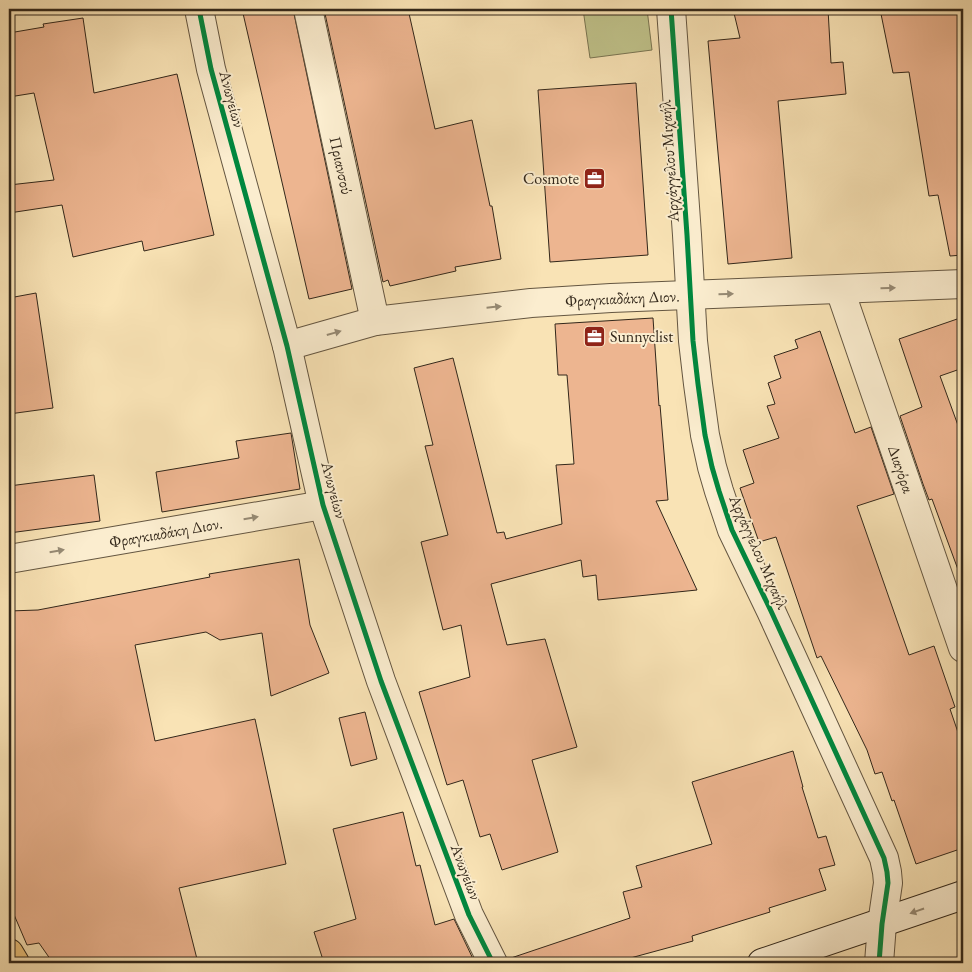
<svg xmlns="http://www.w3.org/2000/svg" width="972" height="972" viewBox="0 0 972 972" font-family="'EB Garamond',serif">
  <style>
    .green { fill: #c0c38b; stroke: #797552 }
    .building { fill: #edb590; stroke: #32271a }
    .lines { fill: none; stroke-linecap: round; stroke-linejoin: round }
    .street-casing { stroke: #645641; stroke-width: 30 }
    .secondary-casing { stroke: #32271a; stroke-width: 30 }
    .primary-casing { stroke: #32271a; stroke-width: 30 }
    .street { stroke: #fbedcf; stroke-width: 28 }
    .secondary { stroke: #fbedcf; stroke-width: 28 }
    .primary { stroke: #ecc27a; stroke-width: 28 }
    .cycleway-casing { stroke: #fbedcf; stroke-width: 8 }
    .cycleway { stroke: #00873e; stroke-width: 5 }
    .oneway { fill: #968a74 }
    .labels { text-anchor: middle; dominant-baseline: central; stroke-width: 4; stroke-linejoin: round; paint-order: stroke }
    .street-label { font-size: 16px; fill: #32271a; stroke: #fbedcf }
    .poi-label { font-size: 16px; fill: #32271a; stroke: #fbedcf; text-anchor: end }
  </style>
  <rect width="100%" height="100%" fill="#f9e3b5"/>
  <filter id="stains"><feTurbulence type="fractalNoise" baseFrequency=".004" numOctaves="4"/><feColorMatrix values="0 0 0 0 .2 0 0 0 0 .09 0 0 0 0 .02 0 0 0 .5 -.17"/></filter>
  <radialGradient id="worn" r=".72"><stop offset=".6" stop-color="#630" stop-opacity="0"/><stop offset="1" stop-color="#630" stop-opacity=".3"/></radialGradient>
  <polygon class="green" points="583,9 647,9 652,50 590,58"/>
  <g class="building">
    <polygon points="242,9 293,9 352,289 309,299"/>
    <polygon points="324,9 408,9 435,129 472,120 490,206 492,206 501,259 455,267 456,271 390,286 388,280 383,282"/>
    <polygon points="733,9 828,9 831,63 843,62 846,94 778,101 792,258 728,264 708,41 740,38"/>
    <polygon points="880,9 963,9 963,255 950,256 938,195 929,196 909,72 893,73"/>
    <polygon points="83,18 94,93 177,74 214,235 144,251 142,241 73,257 62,205 9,213 9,185 54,180 34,93 9,97 9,33 44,27 43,24"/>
    <polygon points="636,83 648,255 550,262 538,90"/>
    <polygon points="36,293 53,408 9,414 9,298"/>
    <polygon points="963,317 963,368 940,376 963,439 963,575 960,575 932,499 929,500 923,484 900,416 922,407 899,339"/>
    <polygon points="653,318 659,406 660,405 668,500 656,501 697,590 598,600 596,575 583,577 581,560 491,584 507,645 545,639 577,747 532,760 558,852 502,870 490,834 480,837 463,780 447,785 419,692 470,677 461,625 443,630 421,542 448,535 425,446 433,445 414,368 453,358 497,533 504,532 506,539 562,524 556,465 574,464 567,375 558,375 555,324"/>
    <polygon points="820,331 855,433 871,427 894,494 857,506 909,655 934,646 955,707 950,709 963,747 963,848 916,864 894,800 892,801 882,772 875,774 867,750 821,656 817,658 776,537 759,542 740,488 754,483 743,450 779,438 767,406 775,404 768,383 781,378 774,356 798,348 795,340"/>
    <polygon points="291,433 300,489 162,512 156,472 239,458 236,441"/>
    <polygon points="94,475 100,521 9,533 9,486"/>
    <polygon points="299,559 310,625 329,673 271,696 262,633 220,640 206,632 135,645 155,741 255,719 286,864 179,888 198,963 53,963 39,943 27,945 9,903 9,611 38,610 210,577 209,574"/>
    <polygon points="365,712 377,759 351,766 339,718"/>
    <polygon points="793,751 803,787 802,787 818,838 826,836 835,865 819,869 826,890 769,908 770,912 692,936 693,941 612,963 512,963 511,958 630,918 623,892 642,887 636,866 712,844 692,782"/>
    <polygon points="403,812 416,866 420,865 435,925 454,919 475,963 324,963 314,932 356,919 333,829"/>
  </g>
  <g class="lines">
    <defs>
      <g id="street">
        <polyline points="199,9 211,69 287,346 323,505 381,681 469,915 493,963"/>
        <path id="s1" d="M308 9 375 321"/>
        <polyline points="671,9 687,235 693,341 698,384 705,435 712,467 719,491 732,530 771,611 884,858 887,872 888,883 882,924 879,963"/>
        <path id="s2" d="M840 290 963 648"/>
        <path id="s3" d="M287 346 375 321 531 303 611 298 963 284"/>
        <path id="s4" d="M9 559 323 505"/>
      </g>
      <polyline id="secondary" points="762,963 963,895"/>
      <polyline id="primary" points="9,953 15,963"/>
    </defs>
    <use href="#street" class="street-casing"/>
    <use href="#secondary" class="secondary-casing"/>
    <use href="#primary" class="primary-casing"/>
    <use href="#street" class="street"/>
    <use href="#secondary" class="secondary"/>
    <use href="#primary" class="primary"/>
    <defs>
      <g id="cycleway">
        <polyline points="199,9 211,69 287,346 323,505 381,681 469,915 493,963"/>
        <polyline points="671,9 687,235 693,341 698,384 705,435 712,467 719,491 732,530 771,611 884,858 887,872 888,883 882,924 879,963"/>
      </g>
    </defs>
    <use href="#cycleway" class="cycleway-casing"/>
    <use href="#cycleway" class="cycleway"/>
  </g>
  <defs><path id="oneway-solid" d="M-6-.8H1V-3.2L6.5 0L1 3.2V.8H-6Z" transform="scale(1.25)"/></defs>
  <g class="oneway">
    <use href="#oneway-solid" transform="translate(888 288) rotate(-2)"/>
    <use href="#oneway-solid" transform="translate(726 294) rotate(-2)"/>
    <use href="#oneway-solid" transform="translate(494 307) rotate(-6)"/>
    <use href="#oneway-solid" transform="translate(334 333) rotate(-16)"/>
    <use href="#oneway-solid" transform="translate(251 518) rotate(-10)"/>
    <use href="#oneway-solid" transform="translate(57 551) rotate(-10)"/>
    <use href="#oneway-solid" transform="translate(917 911) rotate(161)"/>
  </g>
  <defs>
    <symbol id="office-square" viewBox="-11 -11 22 22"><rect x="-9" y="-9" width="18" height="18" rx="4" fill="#8f2418" stroke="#fbedcf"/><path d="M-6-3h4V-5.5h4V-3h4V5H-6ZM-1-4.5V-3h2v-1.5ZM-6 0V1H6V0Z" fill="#fff"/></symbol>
  </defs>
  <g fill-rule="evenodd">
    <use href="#office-square" x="582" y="166" width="25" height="25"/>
    <use href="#office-square" x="582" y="324" width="25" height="25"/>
  </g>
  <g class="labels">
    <g class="street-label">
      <text transform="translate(232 99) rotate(75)">Ανωγείων</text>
      <text transform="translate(669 161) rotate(-94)">Αρχάγγελου Μιχαήλ</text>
      <text stroke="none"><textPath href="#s1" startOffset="160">Πριανσού</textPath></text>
      <text stroke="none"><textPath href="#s3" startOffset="340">Φραγκιαδάκη Διον.</textPath></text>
      <text stroke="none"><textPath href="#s2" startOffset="189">Διαγόρα</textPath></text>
      <text transform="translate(334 490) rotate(75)">Ανωγείων</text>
      <text stroke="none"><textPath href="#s4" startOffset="159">Φραγκιαδάκη Διον.</textPath></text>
      <text transform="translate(759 552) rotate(66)">Αρχάγγελου Μιχαήλ</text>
      <text transform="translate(466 872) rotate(69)">Ανωγείων</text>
    </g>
    <g class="poi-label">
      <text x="579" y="178">Cosmote</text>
      <text x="610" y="336" text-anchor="start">Sunnyclist</text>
    </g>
  </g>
  <rect width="972" height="972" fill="none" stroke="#f9e3b5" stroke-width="30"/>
  <rect x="10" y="10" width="952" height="952" fill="none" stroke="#32271a" stroke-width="2.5"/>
  <rect x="15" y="15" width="942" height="942" fill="none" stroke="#32271a"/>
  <rect width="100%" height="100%" filter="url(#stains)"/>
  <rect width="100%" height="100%" fill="url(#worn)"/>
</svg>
